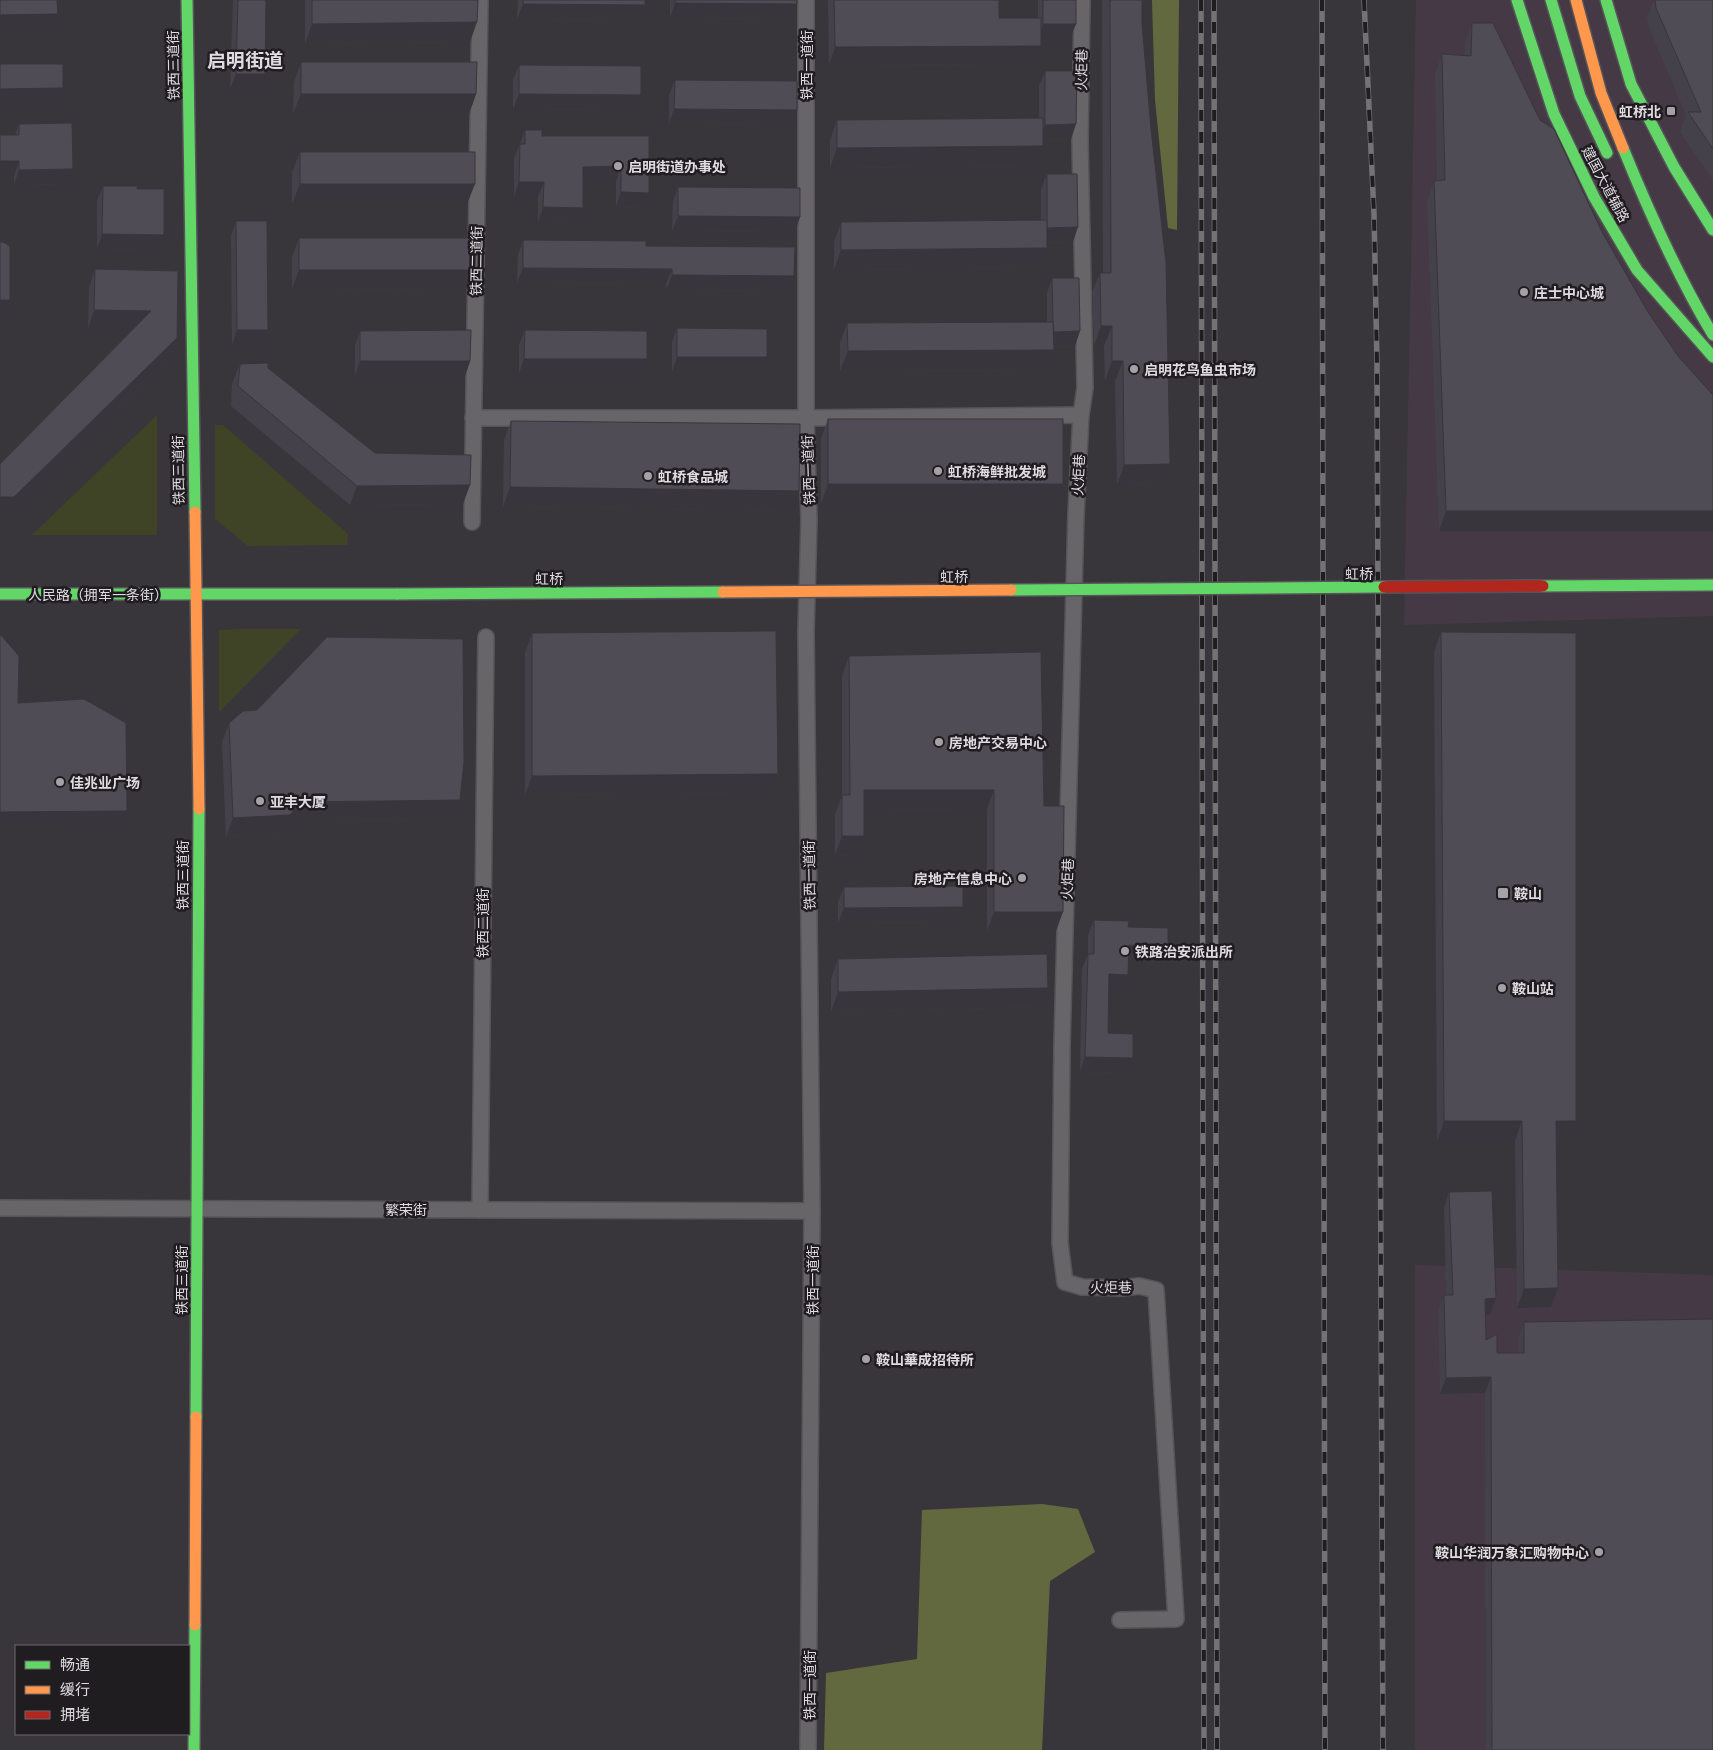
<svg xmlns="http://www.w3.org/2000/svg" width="1713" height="1750" viewBox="0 0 1713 1750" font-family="'Titillium Web','Noto Sans SC',sans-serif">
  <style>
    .commercial { fill: #453945 }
    .green { fill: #404426 }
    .forest { fill: #63693f }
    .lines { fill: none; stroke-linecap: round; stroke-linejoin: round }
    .street-casing { stroke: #565458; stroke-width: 18 }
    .fast-casing { stroke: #565458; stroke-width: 14 }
    .slow-casing { stroke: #565458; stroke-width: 14 }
    .street { stroke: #686569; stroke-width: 15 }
    .fast { stroke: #63d668; stroke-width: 11 }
    .slow { stroke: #ff974d; stroke-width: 11 }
    .rail-casing { stroke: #747275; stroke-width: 5.5 }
    .rail { stroke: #201d21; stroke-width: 4; stroke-dasharray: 11; stroke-linecap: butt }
    .fast-bridge-casing { stroke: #565458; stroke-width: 14; stroke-linecap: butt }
    .slow-bridge-casing { stroke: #565458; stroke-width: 14; stroke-linecap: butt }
    .jam-bridge-casing { stroke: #565458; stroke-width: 14; stroke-linecap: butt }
    .fast-bridge { stroke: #63d668; stroke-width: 11 }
    .slow-bridge { stroke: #ff974d; stroke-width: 11 }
    .jam-bridge { stroke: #b3261e; stroke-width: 11 }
    .wall { fill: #45414a }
    .shaded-wall { fill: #38353c }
    .building { fill: #504c56; stroke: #38353c }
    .poi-dot { fill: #a5a1a6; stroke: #201d21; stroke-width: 2 }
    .labels { text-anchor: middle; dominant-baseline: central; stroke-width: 5; stroke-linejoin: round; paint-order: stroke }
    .street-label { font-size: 14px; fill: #dfdbe0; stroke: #201d21 }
    .poi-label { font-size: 14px; font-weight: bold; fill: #dfdbe0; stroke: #201d21; text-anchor: start }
    .district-label { font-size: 19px; font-weight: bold; fill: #dfdbe0; stroke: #201d21 }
  </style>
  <rect width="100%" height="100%" fill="#39363b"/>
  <g class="commercial">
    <polygon points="1416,0 1713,0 1713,616 1404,625"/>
    <polygon points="1415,1265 1713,1275 1713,1750 1415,1750"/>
  </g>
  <g class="green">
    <polygon points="157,415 157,535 32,535"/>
    <polygon points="215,425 223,425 348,534 347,545 248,546 215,519"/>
    <polygon points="246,629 301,629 219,712 219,630"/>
  </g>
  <g class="forest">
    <polygon points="1152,0 1179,0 1177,230 1168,228 1155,100"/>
    <polygon points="1042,1504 1078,1509 1095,1552 1050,1581 1042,1750 824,1750 826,1673 917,1659 922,1510"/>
  </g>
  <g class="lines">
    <defs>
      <g id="street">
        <polyline points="806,0 806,418 809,520 806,632 812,1211 808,1750"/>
        <polyline points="1082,0 1080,141 1085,388 1081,415 1076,514 1062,1046 1060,1243 1065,1282 1082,1287 1122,1288 1139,1286 1156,1290 1176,1619 1120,1620"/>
        <polyline points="473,418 806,418 1081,415"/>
        <polyline points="472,522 480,0"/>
        <polyline points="0,1208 812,1211"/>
        <polyline points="480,1210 486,637"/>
      </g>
      <g id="fast">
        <polyline points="187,0 195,512"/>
        <polyline points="1517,0 1554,114 1594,197 1637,270 1713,357"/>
        <polyline points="1551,0 1580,96 1607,153"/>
        <polyline points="1606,0 1631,84 1674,167 1713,230"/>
        <path d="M1623 148C1649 212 1677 275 1713 335"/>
        <polyline points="0,594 398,594"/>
        <polyline points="196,1417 199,809"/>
        <polyline points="194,1750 195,1625"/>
      </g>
      <g id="slow">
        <polyline points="1576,0 1601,93 1623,148"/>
        <polyline points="195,512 199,809"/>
        <polyline points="195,1625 196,1417"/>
      </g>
    </defs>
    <use href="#street" class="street-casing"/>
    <use href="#fast" class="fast-casing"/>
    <use href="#slow" class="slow-casing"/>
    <use href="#street" class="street"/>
    <use href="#fast" class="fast"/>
    <use href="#slow" class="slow"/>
    <defs>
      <g id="rail">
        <polyline points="1201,0 1204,1750"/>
        <polyline points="1214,0 1217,1750"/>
        <polyline points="1322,0 1325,1750"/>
        <polyline points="1364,0 1374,214 1377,364 1383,1750"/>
      </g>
    </defs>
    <use href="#rail" class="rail-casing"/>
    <use href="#rail" class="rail"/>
    <defs>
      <g id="fast-bridge">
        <polyline points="1543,586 1713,585"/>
        <polyline points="1011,590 1384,587"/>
        <polyline points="398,594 723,592"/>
      </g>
      <polyline id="slow-bridge" points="723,592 1011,590"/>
      <polyline id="jam-bridge" points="1384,587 1543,586"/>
    </defs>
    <use href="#fast-bridge" class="fast-bridge-casing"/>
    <use href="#slow-bridge" class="slow-bridge-casing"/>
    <use href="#jam-bridge" class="jam-bridge-casing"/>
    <use href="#fast-bridge" class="fast-bridge"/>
    <use href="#slow-bridge" class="slow-bridge"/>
    <use href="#jam-bridge" class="jam-bridge"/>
  </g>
  <g class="wall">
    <polygon points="233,0 266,0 259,89 230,89"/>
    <polygon points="305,0 478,0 470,42 305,44"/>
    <polygon points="518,0 645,0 640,20 517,19"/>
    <polygon points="670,0 797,0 792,19 670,18"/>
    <polygon points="828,0 999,0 999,18 1038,18 1038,0 1076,0 1070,39 1041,39 1041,46 1035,64 829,65"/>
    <polygon points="1102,0 1142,0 1142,23 1170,464 1163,484 1117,485 1115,381 1105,381 1104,346 1094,346 1092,292 1100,273 1103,273"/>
    <polygon points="1654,0 1713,0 1713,180 1680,132 1686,115 1649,28 1647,17"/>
    <polygon points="1472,23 1540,120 1602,232 1439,531 1427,201 1434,181 1437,181 1435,74 1442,54 1465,55 1465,43"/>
    <polygon points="301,62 476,94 469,114 293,114 294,82"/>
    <polygon points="519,65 635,110 513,109 513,80"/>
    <polygon points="1045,71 1071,139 1043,140 1036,166 830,168 830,140 837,120 1039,118 1039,86"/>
    <polygon points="675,80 791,125 669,124 669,95"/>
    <polygon points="19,124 73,169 68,184 14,185 15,135"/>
    <polygon points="525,130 542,136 649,136 649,193 644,208 616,207 616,181 583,181 578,223 538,222 538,197 514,197 514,159"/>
    <polygon points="300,152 467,204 292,204 292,172"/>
    <polygon points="1047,174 1073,242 1047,243 1040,268 834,270 834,242 841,222 1041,220 1041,189"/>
    <polygon points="103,186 159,250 97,249 97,201"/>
    <polygon points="678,187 795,232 672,231 673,202"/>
    <polygon points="236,221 268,330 263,345 232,345 231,236"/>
    <polygon points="299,238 466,290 292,289 292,257"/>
    <polygon points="523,240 646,246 789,291 666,290 666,284 517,283 518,255"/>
    <polygon points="95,269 170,357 7,516 0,516 0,464 133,329 88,329 89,288"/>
    <polygon points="1052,278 1075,346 1054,347 1054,350 1047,370 840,371 840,343 847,323 1047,322 1047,293"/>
    <polygon points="677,328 761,372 672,372 672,343"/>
    <polygon points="525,330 641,374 519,374 519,345"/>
    <polygon points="360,331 470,361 465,376 355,376 355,346"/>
    <polygon points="240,364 268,368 375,453 463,504 350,505 231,406 232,384"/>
    <polygon points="828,419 1063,484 1055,504 821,504 821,439"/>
    <polygon points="511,421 792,511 503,507 504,440"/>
    <polygon points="1441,632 1576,1121 1569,1140 1556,1140 1558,1288 1551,1307 1517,1308 1515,1141 1437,1141 1434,652"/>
    <polygon points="532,633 771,793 525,795 525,653"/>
    <polygon points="849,656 1044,806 1056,931 987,931 987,809 864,810 864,836 857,856 835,855 835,815 842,795 842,676"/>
    <polygon points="229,723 453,819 295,820 283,834 226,837 222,742"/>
    <polygon points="844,887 963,907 957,922 838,923 838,902"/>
    <polygon points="1094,920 1128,927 1168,947 1162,962 1129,960 1128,975 1123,990 1109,989 1108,1033 1133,1058 1127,1073 1080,1072 1082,969 1088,954 1088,935"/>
    <polygon points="838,959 1048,988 1041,1007 831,1012 831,979"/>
    <polygon points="1449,1192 1490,1314 1485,1314 1486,1340 1497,1353 1518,1353 1518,1338 1524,1322 1713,1750 1486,1750 1485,1393 1440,1394 1438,1311 1444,1295 1446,1295 1444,1208"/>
  </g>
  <g class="shaded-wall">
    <polygon points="675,3 797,4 792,19 670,18"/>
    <polygon points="523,4 645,5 640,20 517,19"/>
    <polygon points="58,14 50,34 0,35 0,15"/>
    <polygon points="477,22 470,42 305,44 312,24"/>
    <polygon points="1043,24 1076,24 1070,39 1038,39"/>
    <polygon points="1041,46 1035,64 829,65 835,47"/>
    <polygon points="236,74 265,74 259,89 230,89"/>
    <polygon points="63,88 58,103 0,104 0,89"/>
    <polygon points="301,94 476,94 469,114 293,114"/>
    <polygon points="519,94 641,95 635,110 513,109"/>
    <polygon points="674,109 797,110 791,125 669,124"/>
    <polygon points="1076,124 1071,139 1039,140 1045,125"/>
    <polygon points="1043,146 1036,166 830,168 837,148"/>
    <polygon points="0,161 19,161 14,176 0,176"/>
    <polygon points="621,166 616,181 578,181 583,167"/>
    <polygon points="73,169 68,184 14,185 19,170"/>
    <polygon points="519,182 544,182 538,197 514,197"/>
    <polygon points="300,184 475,184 467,204 292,204"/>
    <polygon points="621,192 649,193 644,208 616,207"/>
    <polygon points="543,207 583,208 578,223 538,222"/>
    <polygon points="678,216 800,217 795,232 672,231"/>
    <polygon points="1078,227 1073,242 1041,243 1047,228"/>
    <polygon points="102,234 164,235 159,250 97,249"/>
    <polygon points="1047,248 1040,268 834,270 841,250"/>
    <polygon points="523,268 672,269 666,284 517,283"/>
    <polygon points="299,270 473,270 466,290 292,289"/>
    <polygon points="672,275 794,276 789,291 666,290"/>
    <polygon points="0,300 10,300 3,320 0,320"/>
    <polygon points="94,310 151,311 144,330 88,329"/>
    <polygon points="1101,326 1112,326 1104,346 1094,346"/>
    <polygon points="237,330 268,330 263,345 232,345"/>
    <polygon points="1080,331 1075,346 1047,347 1053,332"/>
    <polygon points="177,338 170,357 7,516 0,516 0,497"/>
    <polygon points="1054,350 1047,370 840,371 848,351"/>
    <polygon points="677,357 767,357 761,372 672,372"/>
    <polygon points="524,359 647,359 641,374 519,374"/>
    <polygon points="360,361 470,361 465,376 355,376"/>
    <polygon points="1112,361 1123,361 1115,381 1105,381"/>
    <polygon points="1170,464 1163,484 1117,485 1124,465"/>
    <polygon points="828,484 1063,484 1055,504 821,504"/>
    <polygon points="470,485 463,504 350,505 357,486"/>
    <polygon points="510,487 799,491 792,511 503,507"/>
    <polygon points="1446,511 1713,511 1713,531 1439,531"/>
    <polygon points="778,774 771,793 525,795 532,776"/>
    <polygon points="864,790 994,790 987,809 857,810"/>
    <polygon points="460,800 453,819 295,820 283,834 226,837 233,818 301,802"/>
    <polygon points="127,811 121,826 0,827 0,812"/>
    <polygon points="842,836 864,836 857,856 835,855"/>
    <polygon points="963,907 957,922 838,923 844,908"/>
    <polygon points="994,912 1063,912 1056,931 987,931"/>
    <polygon points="1129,945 1168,947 1162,962 1124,960"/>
    <polygon points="1109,974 1128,975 1123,990 1104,989"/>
    <polygon points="1048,988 1041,1007 831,1012 838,992"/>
    <polygon points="1085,1057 1133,1058 1127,1073 1080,1072"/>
    <polygon points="1444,1121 1522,1121 1515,1141 1437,1141"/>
    <polygon points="1556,1121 1576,1121 1569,1140 1549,1140"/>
    <polygon points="1558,1288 1551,1307 1517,1308 1524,1289"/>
    <polygon points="1496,1298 1490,1314 1479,1315 1485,1299"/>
    <polygon points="1491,1377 1485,1393 1440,1394 1446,1378"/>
  </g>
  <g class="building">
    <polygon points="0,0 57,0 58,14 0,15"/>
    <polygon points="238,0 266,0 265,74 236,74"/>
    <polygon points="312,0 478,0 477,22 312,24"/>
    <polygon points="523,0 645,0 645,5 523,4"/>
    <polygon points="675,0 797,0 797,4 675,3"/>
    <polygon points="834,0 999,0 999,18 1041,18 1041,46 835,47"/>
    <rect x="1043" y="0" width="33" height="24"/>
    <polygon points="1110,0 1142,0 1142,23 1151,129 1166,263 1170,464 1124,465 1123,361 1112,361 1112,326 1101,326 1100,273 1111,273"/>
    <polygon points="1655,0 1713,0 1713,149 1688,112 1701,112 1656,8"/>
    <polygon points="1472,23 1493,23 1540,120 1554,129 1602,232 1648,312 1678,356 1713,395 1713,511 1446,511 1434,181 1445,180 1442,54 1471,56"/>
    <polygon points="301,62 477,62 476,94 301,94"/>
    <polygon points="0,64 63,64 63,88 0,89"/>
    <polygon points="519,65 641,66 641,95 519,94"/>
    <polygon points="1045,71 1077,71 1076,124 1045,125"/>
    <polygon points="675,80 797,81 797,110 674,109"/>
    <polygon points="1043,118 1043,146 837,148 837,120"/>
    <polygon points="72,123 73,169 19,170 19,161 0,161 0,135 19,135 19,124"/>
    <polygon points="525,130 542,130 542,136 649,136 649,193 621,192 621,166 583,167 583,208 543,207 544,182 519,182 520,144 525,144"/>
    <rect x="300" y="152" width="175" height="32"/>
    <polygon points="1047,174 1077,174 1078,227 1047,228"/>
    <polygon points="103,186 137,186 137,189 164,189 164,235 102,234"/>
    <polygon points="678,187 800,188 800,217 678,216"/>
    <polygon points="1047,220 1047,248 841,250 841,222"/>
    <polygon points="236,221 267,221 268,330 237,330"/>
    <polygon points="299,238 474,238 473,270 299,270"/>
    <polygon points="523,240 646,241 646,246 795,247 794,276 672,275 672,269 523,268"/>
    <polygon points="0,242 3,242 10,246 10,300 0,300"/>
    <polygon points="95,269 178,271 177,338 14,497 0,497 0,464 151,311 94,310"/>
    <polygon points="1052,278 1079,278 1080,331 1054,332 1053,322"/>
    <polygon points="1053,322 1054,350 848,351 847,323"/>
    <polygon points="677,328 767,329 767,357 677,357"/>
    <polygon points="471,330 470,361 360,361 360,331"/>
    <polygon points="525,330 647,331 647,359 524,359"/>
    <polygon points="268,363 268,368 375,453 471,455 470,485 357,486 238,386 240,364"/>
    <rect x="828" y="419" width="235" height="65"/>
    <polygon points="511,421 800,424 799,491 510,487"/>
    <polygon points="776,631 778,774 532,776 532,633"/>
    <polygon points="1441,632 1576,633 1576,1121 1556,1121 1558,1288 1524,1289 1522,1121 1444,1121"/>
    <polygon points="0,634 19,656 18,703 84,699 126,723 127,811 0,812"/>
    <polygon points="327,637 463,639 464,762 460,800 301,802 290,815 233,818 229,723 243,711 257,710"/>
    <polygon points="1041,652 1044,806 1064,806 1063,912 994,912 994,790 864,790 864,836 842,836 842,795 850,795 849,656"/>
    <polygon points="963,886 963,907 844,908 844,887"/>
    <polygon points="1094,920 1129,921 1128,927 1168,928 1168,947 1129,945 1128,975 1109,974 1108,1033 1133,1034 1133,1058 1085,1057 1088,954 1094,954"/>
    <polygon points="1047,954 1048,988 838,992 838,959"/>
    <polygon points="1492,1191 1496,1298 1485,1299 1486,1340 1497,1334 1497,1353 1524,1353 1524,1322 1713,1319 1713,1750 1492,1750 1491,1377 1446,1378 1444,1295 1453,1295 1449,1192"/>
  </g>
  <g class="poi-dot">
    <rect x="1666" y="106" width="10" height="10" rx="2.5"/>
    <circle cx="618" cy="166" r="5"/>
    <circle cx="1524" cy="292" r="5"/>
    <circle cx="1134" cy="369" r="5"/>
    <circle cx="938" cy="471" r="5"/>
    <circle cx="648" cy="476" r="5"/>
    <circle cx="939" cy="742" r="5"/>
    <circle cx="60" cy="782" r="5"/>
    <circle cx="260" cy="801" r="5"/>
    <circle cx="1022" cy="878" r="5"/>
    <rect x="1497" y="887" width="12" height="12" rx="2.5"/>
    <circle cx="1125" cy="951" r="5"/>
    <circle cx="1502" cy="988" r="5"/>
    <circle cx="866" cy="1359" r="5"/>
    <circle cx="1599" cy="1552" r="5"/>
  </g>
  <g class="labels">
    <g class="street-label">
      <text transform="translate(173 65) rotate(-91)">铁西三道街</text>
      <text transform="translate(806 65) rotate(-90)">铁西一道街</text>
      <text transform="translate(1081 70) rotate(-89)">火炬巷</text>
      <text transform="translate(1606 184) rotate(62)">建国大道辅路</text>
      <text transform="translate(476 261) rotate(-89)">铁西二道街</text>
      <text transform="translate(178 470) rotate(-91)">铁西三道街</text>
      <text transform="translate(808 470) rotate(-92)">铁西一道街</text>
      <text transform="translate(1078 475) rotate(-87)">火炬巷</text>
      <text x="1359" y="573">虹桥</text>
      <text x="954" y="576">虹桥</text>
      <text x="549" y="578">虹桥</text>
      <text x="98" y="594">人民路（拥军一条街）</text>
      <text transform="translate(182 875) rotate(-90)">铁西三道街</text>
      <text transform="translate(809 875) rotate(-91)">铁西一道街</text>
      <text transform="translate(1067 879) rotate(-88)">火炬巷</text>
      <text transform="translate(482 923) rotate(-90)">铁西二道街</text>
      <text x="406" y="1209">繁荣街</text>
      <text transform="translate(181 1280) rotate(-90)">铁西三道街</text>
      <text transform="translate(812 1280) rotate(-90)">铁西一道街</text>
      <text transform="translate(1111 1287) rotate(-1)">火炬巷</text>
      <text transform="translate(809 1685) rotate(-90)">铁西一道街</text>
    </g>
    <g class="poi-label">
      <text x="1661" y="111" text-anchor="end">虹桥北</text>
      <text x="628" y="166">启明街道办事处</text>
      <text x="1534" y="292">庄士中心城</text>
      <text x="1144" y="369">启明花鸟鱼虫市场</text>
      <text x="948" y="471">虹桥海鲜批发城</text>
      <text x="658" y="476">虹桥食品城</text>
      <text x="949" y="742">房地产交易中心</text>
      <text x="70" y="782">佳兆业广场</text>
      <text x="270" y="801">亚丰大厦</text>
      <text x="1012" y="878" text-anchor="end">房地产信息中心</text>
      <text x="1514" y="893">鞍山</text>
      <text x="1135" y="951">铁路治安派出所</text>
      <text x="1512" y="988">鞍山站</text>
      <text x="876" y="1359">鞍山華成招待所</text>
      <text x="1589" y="1552" text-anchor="end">鞍山华润万象汇购物中心</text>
    </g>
    <g class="district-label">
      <text x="245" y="59">启明街道</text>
    </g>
  </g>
  <rect x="15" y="1645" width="175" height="90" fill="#201d21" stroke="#6c696d"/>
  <rect x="25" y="1661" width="25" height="8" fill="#63d668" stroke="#6c696d"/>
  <text x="60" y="1670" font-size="15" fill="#dfdbe0">畅通</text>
  <rect x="25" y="1686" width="25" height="8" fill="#ff974d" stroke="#6c696d"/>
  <text x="60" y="1695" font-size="15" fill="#dfdbe0">缓行</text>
  <rect x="25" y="1711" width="25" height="8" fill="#b3261e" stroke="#6c696d"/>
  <text x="60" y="1720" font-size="15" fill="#dfdbe0">拥堵</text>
</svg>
